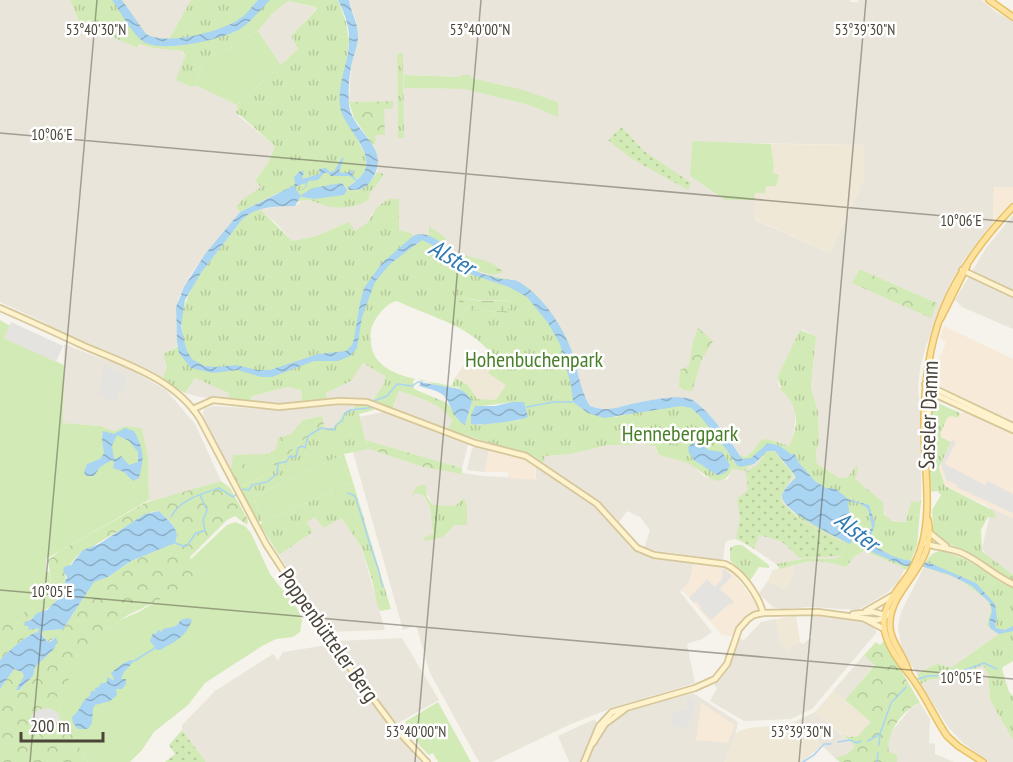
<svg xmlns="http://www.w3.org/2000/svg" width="1013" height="762" viewBox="0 0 1013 762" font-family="'PT Sans Narrow',sans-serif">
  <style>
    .residential { fill: #eae5da; fill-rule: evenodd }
    .commercial { fill: #f7ead8 }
    .education { fill: #efe8d6 }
    .grass { fill: #d2eab5 }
    .forest { fill: url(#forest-crowns) }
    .wetland { fill: url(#wetland-marsh) }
    .park { fill: url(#park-tufts); fill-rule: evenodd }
    .garden { fill: url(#garden-dots) }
    .parking { fill: #e5e3e0 }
    .water { fill: url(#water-waves); fill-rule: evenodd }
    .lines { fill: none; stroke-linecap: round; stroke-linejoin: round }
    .stream { stroke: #a9d4f2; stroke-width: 1.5 }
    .secondary-casing { stroke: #d6c79b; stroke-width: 8 }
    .primary-casing { stroke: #e6c16a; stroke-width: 8 }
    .secondary { stroke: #fff3cd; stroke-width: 4.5 }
    .primary { stroke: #ffe39c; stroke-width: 5 }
    .ticks { fill: none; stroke: #4b4439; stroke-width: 1.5; stroke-opacity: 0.45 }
    .labels { text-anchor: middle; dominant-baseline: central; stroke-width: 5; stroke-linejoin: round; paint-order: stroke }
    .park-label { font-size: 22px; fill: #4a7f2a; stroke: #fff }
    .street-label { font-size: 22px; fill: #4b4439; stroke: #fff }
    .water-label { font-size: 24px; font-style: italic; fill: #2e7ab2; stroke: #fff }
    .ticks-label { font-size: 15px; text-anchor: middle; fill: #4b4439; stroke: #fff; stroke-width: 5; stroke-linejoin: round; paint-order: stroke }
  </style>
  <defs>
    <pattern id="forest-crowns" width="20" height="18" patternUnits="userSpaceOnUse" patternTransform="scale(1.5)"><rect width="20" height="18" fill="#d2eab5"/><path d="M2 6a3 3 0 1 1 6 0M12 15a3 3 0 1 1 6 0" fill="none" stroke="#b6ca9c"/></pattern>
    <pattern id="wetland-marsh" width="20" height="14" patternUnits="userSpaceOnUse" patternTransform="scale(1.5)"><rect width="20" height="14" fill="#d2eab5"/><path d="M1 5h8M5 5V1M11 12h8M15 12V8" fill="none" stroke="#b6ca9c"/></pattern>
    <pattern id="park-tufts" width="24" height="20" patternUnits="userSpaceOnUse" patternTransform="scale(1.5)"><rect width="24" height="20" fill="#d2eab5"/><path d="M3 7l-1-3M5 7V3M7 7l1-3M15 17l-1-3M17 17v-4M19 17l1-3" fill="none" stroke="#b6ca9c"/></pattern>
    <pattern id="garden-dots" width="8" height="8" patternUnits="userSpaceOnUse" patternTransform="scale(1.5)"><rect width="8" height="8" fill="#d2eab5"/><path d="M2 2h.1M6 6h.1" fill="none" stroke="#b6ca9c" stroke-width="1.8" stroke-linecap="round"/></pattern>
    <pattern id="water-waves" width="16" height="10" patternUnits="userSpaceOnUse" patternTransform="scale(1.5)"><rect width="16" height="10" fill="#a9d4f2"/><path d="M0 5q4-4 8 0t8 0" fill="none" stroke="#8caec5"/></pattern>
  </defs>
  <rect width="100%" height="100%" fill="#f6f3ec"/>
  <g class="residential">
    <polygon points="0,0 70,0 79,23 88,20 108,35 137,48 139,44 153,48 183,51 192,87 195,85 237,105 238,108 235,113 275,146 268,163 255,181 262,187 236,208 240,212 205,254 191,274 178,299 176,321 178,345 163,354 167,369 162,380 137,365 55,330 46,323 0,302"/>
    <polygon points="122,0 191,0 169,39 151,37 146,34"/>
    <path d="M349 0H850V2H858V0H982L996 12 1013 21V187H994L993 222 964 260 950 284 926 346 920 368 918 389 921 423V501L911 503 908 520 906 522 889 520 883 510V502L854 479 858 468 856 467 848 477 839 478 817 465 816 453 819 441 818 412 811 387 816 336 802 329 777 378 780 389 793 402 796 413 793 437 789 446 768 439 758 444 752 452 745 457 740 455 724 431 698 404 676 398 627 405 614 410H599L590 406 581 387 571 349 547 308 512 279H502L475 271 467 266 445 246 446 238 430 227 429 236 417 234 413 236 411 233 399 230 372 213 368 222 355 232 349 222 316 236 292 241 278 225 260 209 297 205 303 199 311 200 327 206 370 192 375 188 383 175 377 172 378 163 373 145 376 143 374 135 384 108 393 101 349 102 351 68 358 36 356 21ZM403 54 404 138H398L397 56ZM404 75 461 77 504 85 558 102V116L529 105 464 89 404 88ZM622 127 644 151 689 189 632 159 609 140ZM692 142 864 145V179L830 253 755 220 754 200H725L690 176ZM858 269H859L937 303 853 283Z"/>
    <polygon points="288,1 317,8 291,36 298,49 281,65 258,31 272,14"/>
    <polygon points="1013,215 1013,329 962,307 955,300 986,248"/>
    <polygon points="64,344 97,357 122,365 166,390 195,424 221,481 163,499 149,501 148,456 142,428 125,426 114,431 101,426 63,423"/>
    <polygon points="363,363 385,376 385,382 373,400 353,398 327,400 326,393 351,381"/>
    <polygon points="195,378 230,393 229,400 200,397 185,393"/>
    <polygon points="288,387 301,390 302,402 278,405 252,402 252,396"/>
    <polygon points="399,391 439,405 445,410 452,420 448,430 392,409"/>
    <polygon points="343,403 355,404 356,408 344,413 333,429 324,428 322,416 303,420 291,434 278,439 277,449 268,454 254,455 229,471 203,415 204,409 214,406 283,410"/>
    <polygon points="383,412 468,445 462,468 365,440 359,417"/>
    <polygon points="638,442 653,444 659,455 690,463 705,477 724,480 728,479 733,469 755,464 767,451 775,451 795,478 791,481 781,497 785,504 795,515 842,541 844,551 839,557 833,559 807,558 776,564 745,543 735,539 727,541 725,544 723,560 644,549 650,530 640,517 627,511 619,522 605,507 543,463 544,456 571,454 608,445 630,445"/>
    <polygon points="475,447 489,450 485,472 467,470 472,448"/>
    <path d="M369 449 423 467 483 476 536 479V467L590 503 613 524 630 547 641 554 693 563 690 581 680 592 712 632 702 639 687 644 695 683 612 708 571 724 492 762H479L430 673 416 625 403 630 353 452ZM416 487 426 492 433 505 455 506 464 499 455 525 443 537 433 535 430 507 424 496 416 493 413 495Z"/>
    <polygon points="987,506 1013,518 1013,575 992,560 982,549 991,509"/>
    <polygon points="316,516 324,528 340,517 361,546 385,630 329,632 279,555 313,532 307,522"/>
    <polygon points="864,551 902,567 904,570 899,581 887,593 858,610 810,607 782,609 773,607 759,594 767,582 786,589 787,586 789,586 795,564 823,560 846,567 855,556"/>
    <polygon points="924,567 959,579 987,600 991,609 989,616 999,634 952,667 946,667 938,663 917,674 902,650 898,628 901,612"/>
    <polygon points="811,615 857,620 872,626 877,632 812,709 791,719 744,721 710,701 717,688 714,685 727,669 739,639 744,640 761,622 776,619 780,643 793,645 800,642 803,644 812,637 810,634"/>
    <polygon points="402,638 439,700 396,724 339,646 338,641"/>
    <polygon points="321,646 328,647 420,762 206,762 182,730 182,725 215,691 273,654 278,661 283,652"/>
    <polygon points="864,655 875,664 845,700 833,691"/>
    <polygon points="983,664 988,675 990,700 1013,740 1013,762 989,762 963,743 948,727 921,684 928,680 962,675"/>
    <polygon points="693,693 738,722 735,737 724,762 588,762 600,734 608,721 623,711"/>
    <polygon points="920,703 930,719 929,743 935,744 935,754 954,762 897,762 897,755 889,753 887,745 892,731 911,708"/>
    <polygon points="815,712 855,746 847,754 835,758 796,721"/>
    <polygon points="595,719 597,724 580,762 569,762 558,736"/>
  </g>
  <g class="commercial">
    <polygon points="994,187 1013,187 1013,201 993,222"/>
    <polygon points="944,326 1013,359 1013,423 934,385 935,382 932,380 931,376 946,343 940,337"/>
    <polygon points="960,413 970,413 1013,433 1013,518 945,486 939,470 951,442 941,436 941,432 947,418 952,416 958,418"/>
    <polygon points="489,450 519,457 528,461 536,467 535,480 508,478 508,472 485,472"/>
    <polygon points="693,564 729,568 755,602 758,609 742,620 732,636 722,635 682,590 690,581"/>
    <polygon points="701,703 735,725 728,743 696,740"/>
  </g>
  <g class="education">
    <polygon points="771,144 864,145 864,179 830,253 754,219 754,193 766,186 769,186 774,167"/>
    <polygon points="488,348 496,360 506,385 496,400 477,400 468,385 455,378 470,356 479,362"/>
    <polygon points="795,564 789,587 787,586 785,590 767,582 773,570"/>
    <polygon points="796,616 800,642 793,645 787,652 780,643 776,619"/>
    <polygon points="833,691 872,722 858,736 849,737 843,735 815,712"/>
    <polygon points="796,721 822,746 802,762 724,762 737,732 748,728 784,725"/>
  </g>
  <g class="grass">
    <polygon points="258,31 281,65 237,105 195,85 207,57 224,52"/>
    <polygon points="404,75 461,77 461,75 471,75 471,78 520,89 558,102 558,117 529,105 464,89 404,88"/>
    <polygon points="692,141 771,144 774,167 773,173 779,175 776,186 766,186 765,193 755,193 754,200 725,200 690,176"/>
    <polygon points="0,320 10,326 4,338 64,365 63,423 101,426 114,431 125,426 142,428 148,456 149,500 46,559 46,572 49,572 52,590 48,599 7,623 9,640 0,651"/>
    <polygon points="344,454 353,482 263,522 253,497"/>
    <polygon points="264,459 269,459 276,468 271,473 238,488 236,483 239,479 244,462"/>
    <path d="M235 522 245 526 251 533 270 574 297 608 302 620 300 632 293 637 276 639 262 646 205 683 188 705 154 732 142 750 130 762H88L68 728 60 707 52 702C75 670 97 625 137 613L197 577 190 560 227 525Z"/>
    <polygon points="438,702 471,762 438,762 433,753 429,755 420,746 405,722"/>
  </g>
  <g class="forest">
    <polygon points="393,101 393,108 384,109 385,135 375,135 376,143 373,145 354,118 349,102"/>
    <polygon points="859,269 937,303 931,318 852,283"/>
    <polygon points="698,328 713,341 702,359 692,391 683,390 679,386 680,370 689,366 693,342"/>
    <polygon points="322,416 324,425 298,444 276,468 269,459 244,462 246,470 236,483 229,471 231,470 233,455 268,454 276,449 278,438 291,434 303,420"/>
    <polygon points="365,440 462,468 462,474 423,467 369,449"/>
    <path d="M221 481 230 488 248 520 247 525 235 516 227 520 190 557 197 577 196 582 128 615 109 628 91 647 53 702 60 707 68 728 88 762H0V689L14 669 22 672 24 676 19 690 33 676 35 667 54 649 56 637 48 642 41 633V631L63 629 94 582 108 577 131 561 175 543C182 530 169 520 159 511L151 512 79 554 68 567 65 574 66 581 54 604 25 623 29 627 39 628 38 632C29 633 7 652 0 660V651L8 640 2 629 7 622 48 599 52 590 48 560 60 551 145 503Z"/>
    <path d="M884 641 920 703C903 708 885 735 889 752L897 755V762H840L835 758 847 754 855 746 843 735 849 737 858 736 871 722 845 700 875 665 864 655 876 642 880 645Z"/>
  </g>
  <g class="wetland">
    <path d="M465 255C478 259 495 262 503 272 491 279 475 269 465 263Z"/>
    <path d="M460 295C475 305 494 298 511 301L507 313 460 308 458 298Z"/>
  </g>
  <g class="park">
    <path d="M70 0H122L146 34 151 37 169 39 191 0H338L346 22 349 41 341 108 367 158 365 173 348 187 357 191 370 182 377 172 384 174 375 188 370 192 369 199C359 208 339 209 326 206 315 203 309 197 298 202L300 198 278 193 240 212 236 208 242 200 261 187 255 181 268 163 275 146 241 116 235 113 238 108 237 105 298 49 291 36 317 9 315 7 288 1 272 14 258 31 224 52 207 57 195 85 192 87 176 80 185 56 183 51 153 48 139 44 137 48 108 35 89 20 80 24Z"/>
    <polygon points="399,53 403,53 404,138 398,138 397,56"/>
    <path d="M389 199H399V230L411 233 413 236 417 234 429 236V226L446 238 445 246C454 254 463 264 473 270 493 280 517 275 533 292 548 307 563 329 571 349 576 364 578 395 590 406 596 411 608 414 616 417 629 413 677 403 689 407 705 414 726 449 736 464L740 455 745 457 752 452 761 440 768 439 789 446C800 423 799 406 780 389L781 386 777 378 800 330 816 336 811 387 818 412 819 441 816 453 817 464 839 478 848 477 856 466 858 467 855 479 883 502 884 514 892 521 906 522 911 502 921 501 917 545 908 568 904 570 902 567 864 551 855 556 846 567C817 558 809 560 780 569L776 564 807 558 833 559 839 557 844 551 842 541 801 520 782 500V493L795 477 775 451 770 450 754 464 747 467 746 471 733 469C718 496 703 469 687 463 678 459 668 458 659 455L655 446 637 442 631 445H608L571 454 545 456 543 463 530 455 448 430 452 420C439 402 419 398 399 391L392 409 373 400 385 382V376L363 363 351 381 326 393 327 400 302 402 301 390 288 387 252 396 251 402 229 400V393L195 378 185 393 162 380 167 368 163 354 184 343 181 323 182 312 191 289 201 273 241 221 249 214 260 209 292 241 316 236 349 222 355 231 368 222 377 207ZM460 295C475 304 494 298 511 301L507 313 461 308 458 298ZM397 301C432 318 474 326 496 360L488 373 506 385 496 400 477 399 468 385 455 378 452 386C425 380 375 378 371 344 370 336 370 329 374 322 379 313 387 303 397 301ZM415 379 424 380 438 386 458 387 472 401 465 425 447 403 414 389 413 381ZM514 402H521L520 420 478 425 471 423 474 407Z"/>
    <polygon points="936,402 960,413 958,418 952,416 947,418 941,432 941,437 951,442 939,468 945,486 994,511 996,518 988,517 981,530 982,551 1013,575 1013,582 961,549 944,542 931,532 933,528 932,510 941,495 937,491 930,492 930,440 933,403"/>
    <polygon points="355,404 372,406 374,410 359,414 365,440 369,449 344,454 253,497 263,522 353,482 391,609 380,611 377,604 372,580 361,546 341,518 324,528 315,517 307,522 313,532 279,555 260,525 262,522 257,521 238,488 271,473 298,444 324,425 325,428 333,428 344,413 355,408"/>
    <polygon points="421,485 426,485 427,497 433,505 455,506 464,498 467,506 467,525 455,525 443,537 426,541 423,538 433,534 430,507 424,496 416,493 414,495 412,495 416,487"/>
    <polygon points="736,545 742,545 769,565 769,568 759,567 750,581 730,560 730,548"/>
    <path d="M942 551 965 559 1013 587V661L1003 667 1002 669 1009 692 1013 696V740L990 700 988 675 983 665 962 675 928 680 921 684 917 674 938 663 946 667H952L999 634 992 630 987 625 991 609 987 600 959 579 924 567C928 557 931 552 942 551Z"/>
  </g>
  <g class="garden">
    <polygon points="622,127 644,151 691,183 688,190 632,159 608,140"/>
    <polygon points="768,451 775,452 793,475 782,493 781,501 800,520 842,542 844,551 839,556 800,558 781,541 759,535 754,549 736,538 740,519 737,499 748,490 746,472 757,465"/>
    <polygon points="182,730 206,762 165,762 175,754 169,745"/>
  </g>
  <g class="parking">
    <polygon points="11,322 63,346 56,362 4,338"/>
    <polygon points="104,364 126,376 125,391 118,391 116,402 109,402 103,393 103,396 99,396"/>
    <polygon points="952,440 956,442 945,464 985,485 988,481 1013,494 1013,513 956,487 957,485 946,480 941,464"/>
    <polygon points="723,568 732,576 720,589 734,602 730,605 729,604 711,620 700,609 701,607 696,601 694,603 689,598 707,579 715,587 722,579"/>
    <polygon points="688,697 694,701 693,712 687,728 670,726 673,716 671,713 688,709 686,701"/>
    <polygon points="46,708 52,709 59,714 60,719 56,723 40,730 34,723 31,716 38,710"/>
  </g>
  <g class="water">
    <path d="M112 0H122L146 34C166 46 219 32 238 20 246 15 252 7 258 0H270C260 10 251 22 240 29 221 40 166 52 146 43 134 38 120 11 112 0Z"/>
    <path d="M338 0H349C351 12 358 23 358 36 358 44 355 51 353 59 349 72 348 91 349 105 352 133 393 147 372 179 365 190 360 190 349 190L348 187 356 181 350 176H331L328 173H324L318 180 308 181 306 187 300 192 305 187 306 183 294 187 301 196 295 206C275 207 256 205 241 221L201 273 185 300 181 326 186 349 192 359 204 366 218 367 236 365 257 370H270L318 354 346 351 352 345 354 339 360 303 364 288 382 263 413 236C433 227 452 255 466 266 475 272 490 276 501 279 509 280 515 278 522 284 544 298 562 326 571 349 578 369 579 388 590 406 606 412 616 408 631 404 648 401 670 395 687 398 702 400 734 445 742 459L751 458 768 443 780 446 792 455 794 453 799 463 815 481 826 488 836 489 848 499 869 505 875 524 870 538 878 548 892 556 905 560 930 563 976 583 995 604 997 619 995 624 996 628 1005 630 1013 626V631L999 634 990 628 989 622 992 611 990 603 972 586 950 575 924 567 905 566 874 553 870 551 863 538 856 535 850 544C836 537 782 511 782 496 783 490 791 481 796 478L794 474 775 451H767L754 464 740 467 736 464 726 449 700 416 691 408 681 406 604 418 588 413 573 402 571 385 560 344 548 323 527 297 509 287 467 273 436 247 422 240 390 264 375 282 362 317 357 348 350 356 338 361H314L272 377H261L238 370 213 373 191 368 179 353 177 341 176 307 184 287 205 254 240 212 293 186 295 184 294 177 300 171H304L302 179 320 174 319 169 326 168 330 172 334 171 342 158 344 157 339 172 346 173 354 170 352 175 357 180C383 159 348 133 341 111 335 87 349 64 349 41 350 27 344 12 338 0ZM848 501 861 504 868 509 872 527 866 536C852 530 849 515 848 501Z"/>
    <polygon points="342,183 347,190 344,195 314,199 302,197 301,195 313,188"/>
    <path d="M421 382C428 383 435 385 442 386 457 389 462 386 472 401L465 425C456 421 451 407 446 398 440 390 428 389 419 386Z"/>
    <path d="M512 402H524L528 417C520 421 478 426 471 424V415L475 406H495Z"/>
    <path d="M125 428 134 431C145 451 144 459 139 478L133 481 124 472 113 468 114 462 112 460 100 467 94 476H86L84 472 87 464 100 459 104 453 102 439 103 431 114 434ZM117 435 129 441 138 452V462L129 465 121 456 116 459 114 458 112 446Z"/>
    <path d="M694 442 701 443 708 450 722 452 730 465C729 471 723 475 717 475L694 460 689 453 688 447Z"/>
    <path d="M159 511C168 520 182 530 175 543L131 561 108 577 94 582 63 629 41 631V634L47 641 50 642 56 637 57 642 54 649 35 667 33 676 19 690H16L24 676 22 672 14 669 0 689V660C7 652 29 633 38 632L39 628 28 630 29 627 24 625 25 622 31 620 37 613 47 610 59 598 67 577 63 570 64 567 71 565 83 550 99 544 145 514Z"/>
    <path d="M188 618 192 620C185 638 176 641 160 650H157L150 641 153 633 156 634 158 630 161 632 163 629 176 626 181 620Z"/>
    <path d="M131 660 134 661 124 672 121 679H126V684L122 689H116L117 695 110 701 95 705 93 709 92 723 88 729H78L73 723 72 717C83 708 80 701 90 696L91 691H95V688L99 687 100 684 107 682V677L113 680 114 679 111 673 122 664Z"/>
  </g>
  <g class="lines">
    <g class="stream">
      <polyline points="374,401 387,396 397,384 412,386 418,382 422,382"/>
      <polyline points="527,407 553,402 572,402"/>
      <path d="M348 493 355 496C363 520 369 544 378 568 380 574 380 580 383 587"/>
      <path d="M171 517C180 499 202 494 219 488L233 497 243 489 249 490 252 485 267 482 277 474 278 463 286 462 290 456 296 457 298 448 302 446 305 448 308 436 321 428 334 430 336 425 342 421 345 413 350 410 369 408 371 406"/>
      <polyline points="175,543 186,547 196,533 205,531 203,520 207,510 200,495"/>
      <polyline points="134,661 155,648"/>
      <polyline points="918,679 928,676 951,675 984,663 997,669"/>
      <polyline points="868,741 880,734 891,703 906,687"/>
      <polyline points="838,742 850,740 857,743 861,741"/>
      <polyline points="879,745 880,734"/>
      <polyline points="803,762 814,755 824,744 831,744"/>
      <polyline points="877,762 878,753"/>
    </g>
    <defs>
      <g id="secondary">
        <polyline points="962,270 1013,294"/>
        <path d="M0 308C28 320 56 333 84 346 126 364 175 379 200 419L266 544 324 633 395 728 427 762"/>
        <polyline points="925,384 1013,426"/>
        <polyline points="926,385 932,393 1013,430"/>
        <path d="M193 409 213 400 279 407 339 401 367 402 475 443 526 456 597 504 637 548 654 555 725 564C741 570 759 596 763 613"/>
        <polyline points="926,427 931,401 937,395"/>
        <polyline points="930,533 946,546"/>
        <path d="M923 542C933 548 950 547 964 554 981 562 995 576 1013 584"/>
        <polyline points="866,611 892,596"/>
        <polyline points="853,614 873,612 885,615"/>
        <polyline points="865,619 884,629"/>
        <polyline points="593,743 605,724 624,710"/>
        <polyline points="584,762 599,726 612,712 695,688 715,679 727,664 739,629 748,619 754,615 763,613 818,612 877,620 884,618 892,610"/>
      </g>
      <g id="primary">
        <polyline points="989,0 1013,17"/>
        <polyline points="941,318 967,266"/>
        <path d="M909 673C905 655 888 641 890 621 892 586 938 564 928 520"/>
        <path d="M983 762 958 746 947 736C934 717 923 691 909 674 899 662 885 642 884 626 882 605 898 590 909 574 915 564 920 553 923 541 931 507 925 470 924 436 922 339 945 278 1013 207"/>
      </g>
    </defs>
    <use href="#secondary" class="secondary-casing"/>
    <use href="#primary" class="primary-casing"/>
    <use href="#secondary" class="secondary"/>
    <use href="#primary" class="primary"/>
  </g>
  <path class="ticks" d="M0 133 1013 222M0 590 1013 679M30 762 97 0M415 762 481 0M799 762 866 0"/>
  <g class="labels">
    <g class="park-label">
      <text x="534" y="359">Hohenbuchenpark</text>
      <text x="680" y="433">Hennebergpark</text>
    </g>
    <g class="street-label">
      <text transform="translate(928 415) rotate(-88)">Saseler Damm</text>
      <text transform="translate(329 635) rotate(55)">Poppenbütteler Berg</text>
    </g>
    <g class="water-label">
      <text transform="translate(452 257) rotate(30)">Alster</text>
      <text transform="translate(857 531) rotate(38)">Alster</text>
    </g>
  </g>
  <g class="ticks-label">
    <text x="96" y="35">53°40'30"N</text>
    <text x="480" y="35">53°40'00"N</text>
    <text x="865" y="35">53°39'30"N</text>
    <text x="52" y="140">10°06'E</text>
    <text x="961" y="226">10°06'E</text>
    <text x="52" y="597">10°05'E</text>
    <text x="961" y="683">10°05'E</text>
    <text x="416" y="737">53°40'00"N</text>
    <text x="801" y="737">53°39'30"N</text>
  </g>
  <path d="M21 732v9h82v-9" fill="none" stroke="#4b4439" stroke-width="3"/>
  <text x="30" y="732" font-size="18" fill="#4b4439" stroke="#ffffff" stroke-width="4.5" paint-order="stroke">200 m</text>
</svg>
